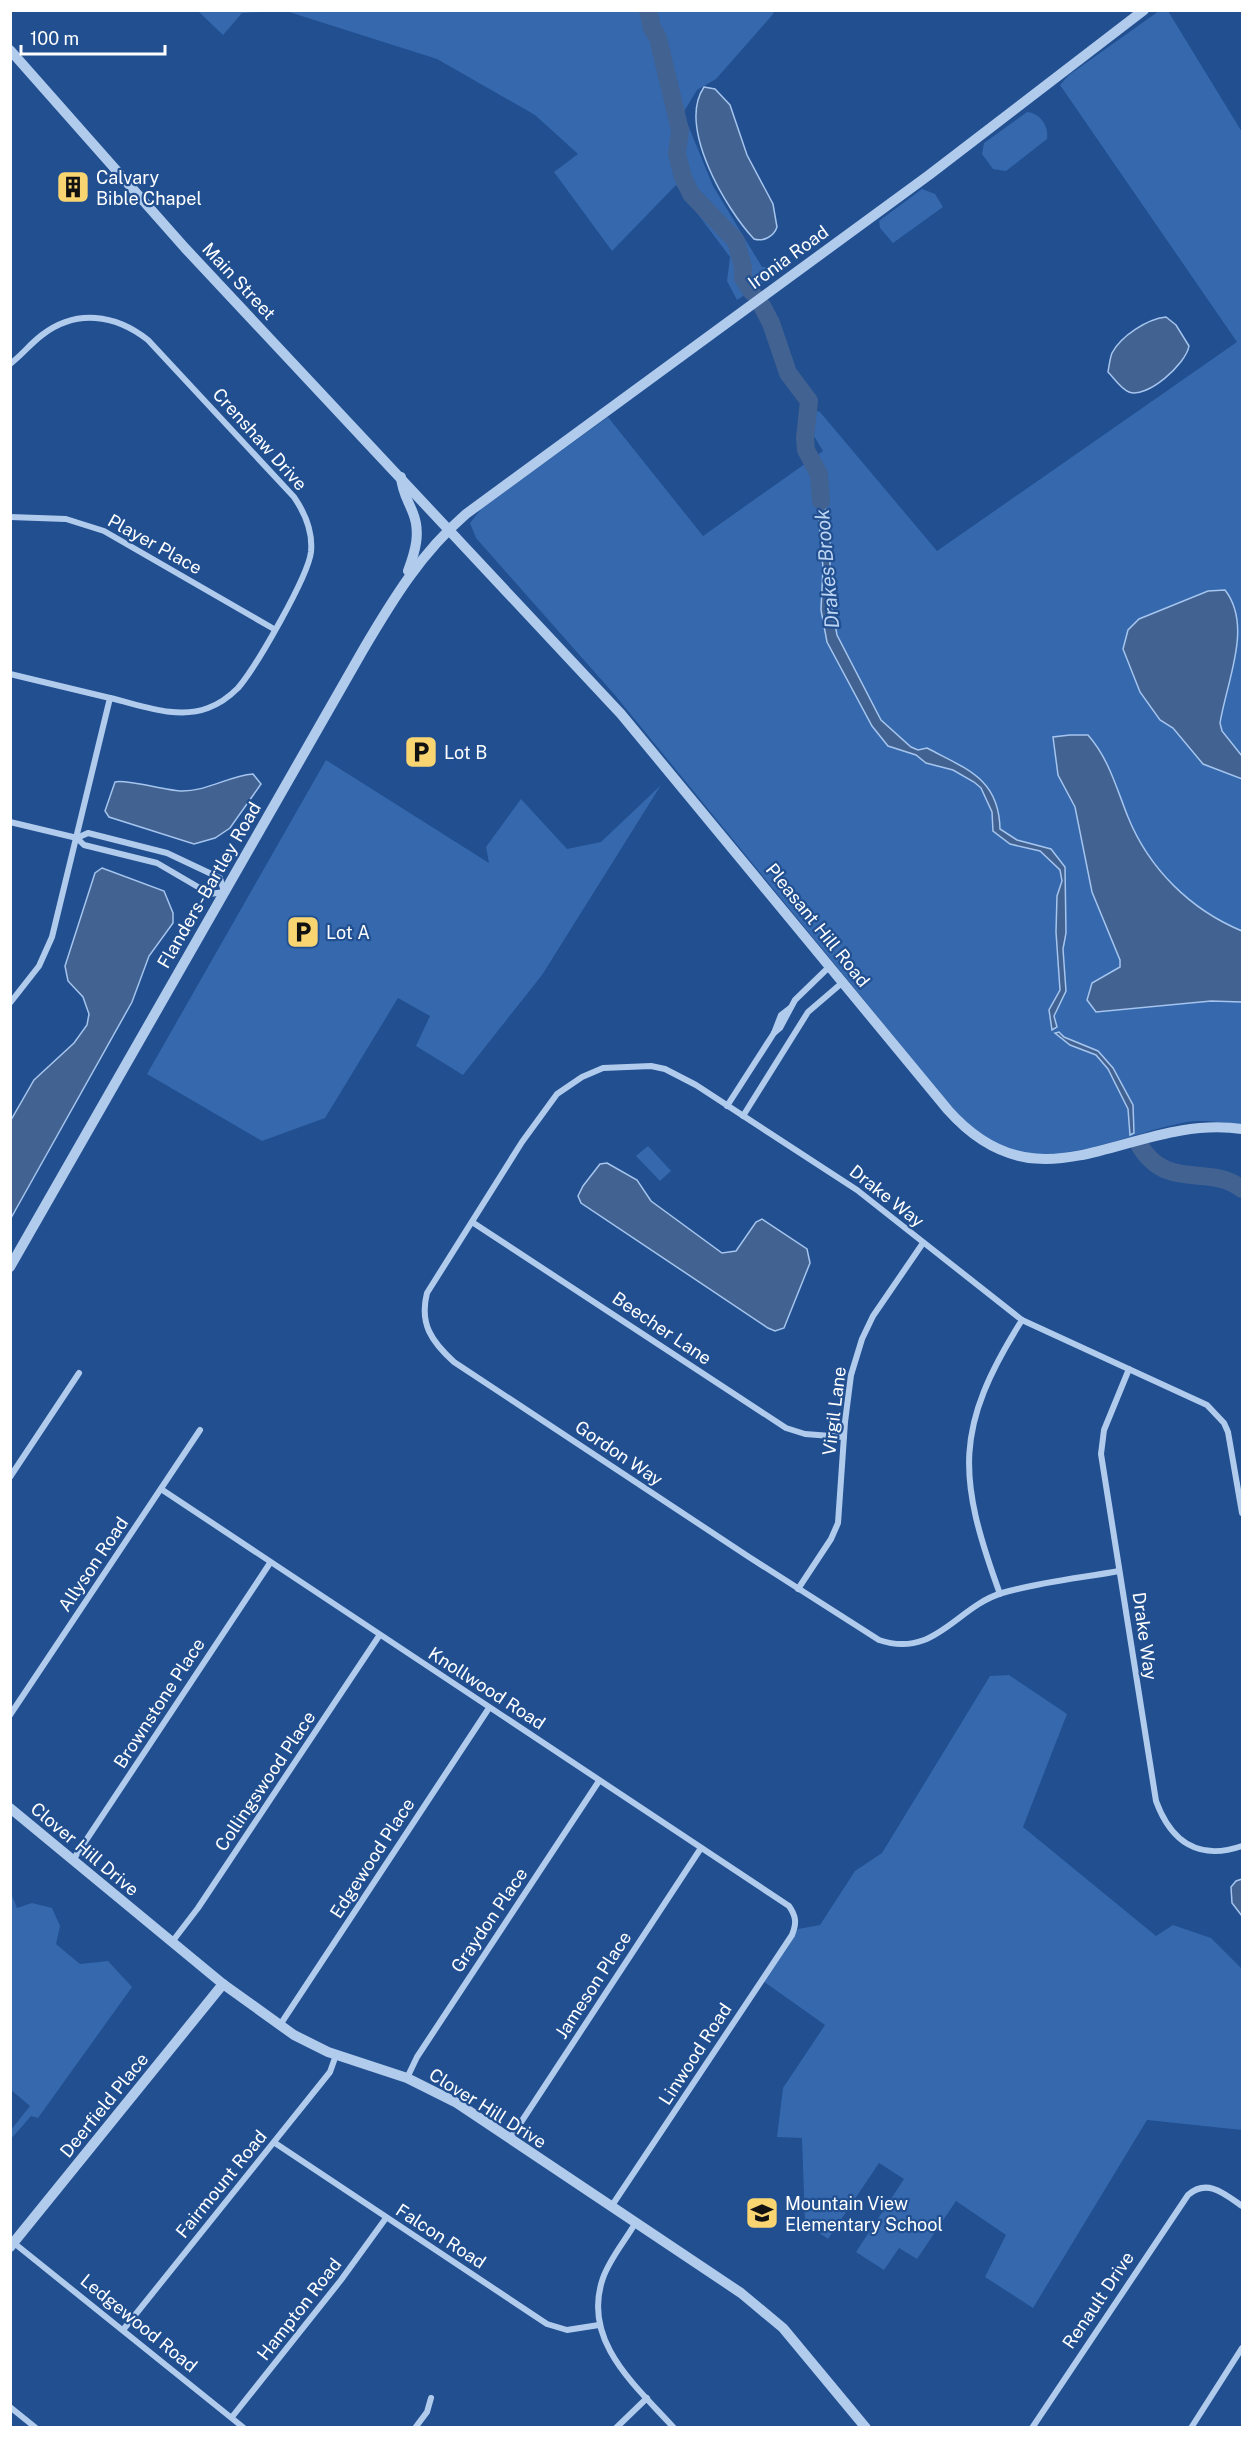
<svg xmlns="http://www.w3.org/2000/svg" width="1253" height="2438" viewBox="0 0 1253 2438" font-family="'Public Sans',sans-serif">
  <style>
    .green { fill: #3568ad }
    .water { fill: #426291; stroke: #a5c5ee; stroke-width: 1.5 }
    .lines { fill: none; stroke-linecap: round; stroke-linejoin: round }
    .river { stroke: #426291; stroke-width: 18 }
    .minor { stroke: #b1cbed; stroke-width: 6 }
    .tertiary { stroke: #b1cbed; stroke-width: 10 }
    .labels { text-anchor: middle; dominant-baseline: central; stroke-width: 4.5; stroke-linejoin: round; paint-order: stroke }
    .poi-label { font-size: 18px; fill: #fff; stroke: #214f90; text-anchor: start }
    .street-label { font-size: 18px; fill: #fff; stroke: #214f90 }
    .water-label { font-size: 20px; font-style: italic; fill: #bdd5f3; stroke: #214f90 }
  </style>
  <rect width="100%" height="100%" fill="#214f90"/>
  <g class="green">
    <polygon points="198,11 772,11 774,13 716,79 697,90 683,113 713,186 762,267 788,266 737,300 727,281 730,257 676,185 612,251 554,172 578,154 535,115 437,59 286,11 242,13 223,35"/>
    <path d="M1159 11H1168L1242 132V1124C1225 1123 1204 1119 1187 1122 1119 1134 1034 1184 972 1128 964 1121 957 1112 949 1104L614 694 476 538 470 523 481 509 608 417 703 536 823 451 812 433 811 409 820 412 937 551 1237 342 1060 85 1069 75Z"/>
    <path d="M1027 112C1040 113 1049 126 1047 139L1006 171 993 169 982 154 984 143Z"/>
    <polygon points="922,189 935,194 943,207 893,243 880,228 879,221"/>
    <polygon points="326,760 489,863 486,847 521,799 567,849 601,842 661,785 542,975 463,1075 416,1046 430,1016 398,998 325,1118 262,1141 147,1074"/>
    <polygon points="648,1146 671,1171 660,1181 636,1156"/>
    <polygon points="1009,1675 1067,1714 1023,1827 1156,1936 1173,1925 1211,1938 1242,1969 1242,2130 1147,2120 1033,2308 985,2277 1006,2235 956,2201 917,2259 899,2248 884,2270 856,2252 904,2179 879,2163 828,2239 805,2223 802,2138 777,2137 783,2088 825,2025 763,1981 798,1929 820,1925 855,1871 882,1853 990,1676"/>
    <polygon points="10,1891 17,1908 32,1903 52,1908 60,1926 56,1944 80,1964 108,1961 132,1987 38,2118 31,2116 11,2139 11,2130 30,2106 11,2090"/>
  </g>
  <g class="water">
    <path d="M704 87 715 89 730 105 747 155 773 204 777 227C774 236 764 242 754 239 726 209 677 127 704 87Z"/>
    <path d="M1166 317 1176 325 1189 346C1186 364 1147 399 1129 392 1121 389 1114 378 1108 372 1109 366 1110 358 1112 353 1121 336 1147 319 1166 317Z"/>
    <path d="M821 477 830 542V597L837 635 881 720 911 747 918 750 927 748C966 769 999 778 1000 829L1017 840 1051 849 1065 867 1066 933 1063 949 1066 991 1054 1016 1057 1027 1052 1030 1049 1010 1060 990 1056 932 1057 896 1062 881 1060 870 1040 851 1010 844 993 831 992 812 981 788 974 782 953 770 926 763 916 755 888 746 872 726 827 642 821 610 823 568 816 483Z"/>
    <path d="M1225 590C1253 626 1227 680 1220 723L1222 731 1242 756V779L1203 764 1173 728 1160 720 1140 692 1123 649 1128 630 1139 619 1208 591Z"/>
    <path d="M1070 735H1088C1109 759 1116 787 1128 817 1149 869 1191 910 1242 931V1002L1211 1001 1096 1012 1087 1000 1092 983 1120 967V960L1092 892 1075 807 1058 775 1053 737Z"/>
    <path d="M253 774 261 784 230 828 215 838 194 844 109 817 105 811 115 782C125 779 164 790 180 791 206 792 228 776 253 774Z"/>
    <polygon points="102,868 164,891 173,913 173,923 149,956 132,1002 11,1218 11,1120 34,1080 74,1043 87,1025 89,1014 83,997 68,981 65,966 95,873"/>
    <polygon points="1059,1032 1064,1037 1098,1051 1113,1068 1133,1105 1134,1133 1130,1135 1128,1109 1108,1069 1096,1055 1070,1045 1055,1033"/>
    <polygon points="607,1163 637,1180 651,1201 722,1253 736,1251 756,1222 762,1219 807,1249 810,1263 784,1328 775,1331 768,1328 581,1203 578,1196 583,1186 600,1164"/>
    <polygon points="1242,1879 1242,1916 1232,1903 1231,1887 1236,1881"/>
  </g>
  <g class="lines">
    <g class="river">
      <polyline points="648,10 652,28 658,38 680,130 677,154 683,177 691,194 736,241 743,267 743,278 752,292"/>
      <polyline points="762,306 771,323 788,373 809,401 805,438 806,450 819,474 821,501"/>
      <path d="M1140 1146C1168 1192 1210 1163 1242 1189"/>
    </g>
    <g class="minor">
      <path d="M10 364C22 355 30 344 42 335 76 309 115 314 148 340L294 497C305 513 313 531 311 552 308 577 256 667 238 688 230 696 219 704 208 708 177 720 141 705 110 698L52 937 39 966 10 1003"/>
      <polyline points="10,517 66,519 104,531 274,629"/>
      <polyline points="10,674 110,698"/>
      <polyline points="10,822 77,838 84,845 157,863 210,894 224,892 220,878 167,853 88,833 77,838"/>
      <polyline points="774,1033 780,1028 795,1000 830,966"/>
      <polyline points="727,1106 774,1033 781,1015 790,1008"/>
      <polyline points="743,1116 808,1012 843,982"/>
      <polyline points="472,1222 786,1428 805,1434 844,1437"/>
      <path d="M1129 1369 1104 1430 1101 1454 1156 1801C1171 1842 1199 1861 1242 1846"/>
      <polyline points="10,1477 79,1373"/>
      <path d="M161 1489 789 1906C796 1916 797 1923 792 1935L611 2207"/>
      <path d="M1119 1571C1081 1578 1040 1582 1002 1593 956 1607 935 1659 879 1640L749 1557 454 1362C432 1342 419 1324 427 1293L522 1142 557 1094 582 1077 603 1068 651 1066 665 1069 696 1085 857 1190 1022 1320 1207 1405 1224 1423 1228 1432 1242 1513"/>
      <polyline points="798,1589 831,1539 838,1523 845,1422 851,1375 862,1339 873,1316 923,1243"/>
      <path d="M1000 1594C957 1476 954 1428 1022 1320"/>
      <polyline points="10,1715 200,1430"/>
      <polyline points="73,1860 270,1563"/>
      <polyline points="172,1942 198,1908 379,1636"/>
      <polyline points="280,2025 489,1708"/>
      <polyline points="407,2078 417,2057 599,1781"/>
      <polyline points="510,2139 701,1848"/>
      <polyline points="275,2143 547,2324 567,2330 599,2325"/>
      <path d="M636 2222C625 2241 610 2258 603 2278 581 2341 636 2386 674 2428"/>
      <polyline points="14,2243 244,2428"/>
      <polyline points="123,2330 330,2072 336,2055"/>
      <polyline points="10,2407 36,2428"/>
      <polyline points="232,2417 341,2280 386,2218"/>
      <polyline points="415,2428 427,2412 431,2398"/>
      <polyline points="616,2428 647,2398"/>
      <path d="M1032 2428 1188 2195C1207 2178 1225 2194 1242 2206"/>
      <polyline points="1191,2428 1242,2348"/>
    </g>
    <g class="tertiary">
      <path d="M10 50 185 248 621 714 948 1110C1043 1217 1129 1113 1242 1129"/>
      <path d="M401 477C402 492 408 500 413 513 421 533 415 552 408 571"/>
      <path d="M10 1267 363 650C393 599 421 553 466 514L929 175 1144 10"/>
      <polyline points="10,1808 223,1984 294,2035 328,2052 407,2078 457,2103 741,2293 783,2328 866,2428"/>
      <polyline points="10,2247 223,1984"/>
    </g>
  </g>
  <defs>
    <symbol id="building-square" viewBox="-11 -11 22 22"><rect x="-9" y="-9" width="18" height="18" rx="4" fill="#f9d572" stroke="#214f90"/><path d="M-4-6H4V6H1V3H-1V6H-4ZM-2.5-4.3h1.7v1.8h-1.7ZM.8-4.3h1.7v1.8H.8ZM-2.5-1h1.7V.8h-1.7ZM.8-1h1.7V.8H.8Z" fill="#111"/></symbol>
    <symbol id="parking-square" viewBox="-11 -11 22 22"><rect x="-9" y="-9" width="18" height="18" rx="4" fill="#f9d572" stroke="#214f90"/><path d="M-3.5-5.5H1a3.5 3.5 0 0 1 0 7H-1V5.5H-3.5ZM-1-3.4V-.6H.8a1.4 1.4 0 0 0 0-2.8Z" fill="#111"/></symbol>
    <symbol id="school-square" viewBox="-11 -11 22 22"><rect x="-9" y="-9" width="18" height="18" rx="4" fill="#f9d572" stroke="#214f90"/><path d="M0-5L7-2L0 1L-7-2ZM-4 1L0 2.5L4 1V4Q0 6-4 4Z" fill="#111"/></symbol>
  </defs>
  <g fill-rule="evenodd">
    <use href="#building-square" x="54" y="168" width="38" height="38"/>
    <use href="#parking-square" x="402" y="733" width="38" height="38"/>
    <use href="#parking-square" x="284" y="913" width="38" height="38"/>
    <use href="#school-square" x="743" y="2194" width="38" height="38"/>
  </g>
  <g class="labels">
    <g class="poi-label">
      <text x="96" y="177">Calvary<tspan x="96" dy="21">Bible Chapel</tspan></text>
      <text x="444" y="752">Lot B</text>
      <text x="326" y="932">Lot A</text>
      <text x="785" y="2203">Mountain View<tspan x="785" dy="21">Elementary School</tspan></text>
    </g>
    <g class="street-label">
      <text transform="translate(788 257) rotate(-36)">Ironia Road</text>
      <text transform="translate(239 281) rotate(47)">Main Street</text>
      <text transform="translate(260 439) rotate(48)">Crenshaw Drive</text>
      <text transform="translate(155 544) rotate(29)">Player Place</text>
      <text transform="translate(209 885) rotate(-60)">Flanders-Bartley Road</text>
      <text transform="translate(818 925) rotate(51)">Pleasant Hill Road</text>
      <text transform="translate(887 1196) rotate(38)">Drake Way</text>
      <text transform="translate(662 1328) rotate(34)">Beecher Lane</text>
      <text transform="translate(834 1411) rotate(-83)">Virgil Lane</text>
      <text transform="translate(619 1453) rotate(34)">Gordon Way</text>
      <text transform="translate(93 1564) rotate(-56)">Allyson Road</text>
      <text transform="translate(1145 1636) rotate(82)">Drake Way</text>
      <text transform="translate(487 1688) rotate(33)">Knollwood Road</text>
      <text transform="translate(159 1703) rotate(-57)">Brownstone Place</text>
      <text transform="translate(265 1781) rotate(-56)">Collingswood Place</text>
      <text transform="translate(85 1849) rotate(40)">Clover Hill Drive</text>
      <text transform="translate(372 1858) rotate(-57)">Edgewood Place</text>
      <text transform="translate(489 1920) rotate(-56)">Graydon Place</text>
      <text transform="translate(593 1985) rotate(-57)">Jameson Place</text>
      <text transform="translate(695 2054) rotate(-57)">Linwood Road</text>
      <text transform="translate(104 2105) rotate(-51)">Deerfield Place</text>
      <text transform="translate(488 2108) rotate(32)">Clover Hill Drive</text>
      <text transform="translate(221 2184) rotate(-51)">Fairmount Road</text>
      <text transform="translate(441 2236) rotate(33)">Falcon Road</text>
      <text transform="translate(1098 2300) rotate(-56)">Renault Drive</text>
      <text transform="translate(299 2309) rotate(-52)">Hampton Road</text>
      <text transform="translate(139 2323) rotate(39)">Ledgewood Road</text>
    </g>
    <g class="water-label">
      <text transform="translate(827 569) rotate(-95)">Drakes Brook</text>
    </g>
  </g>
  <rect width="1253" height="2438" fill="none" stroke="#ffffff" stroke-width="24"/>
  <path d="M21 45v9h144v-9" fill="none" stroke="#ffffff" stroke-width="3"/>
  <text x="30" y="45" font-size="18" fill="#ffffff" stroke="#214f90" stroke-width="4.5" paint-order="stroke">100 m</text>
</svg>
